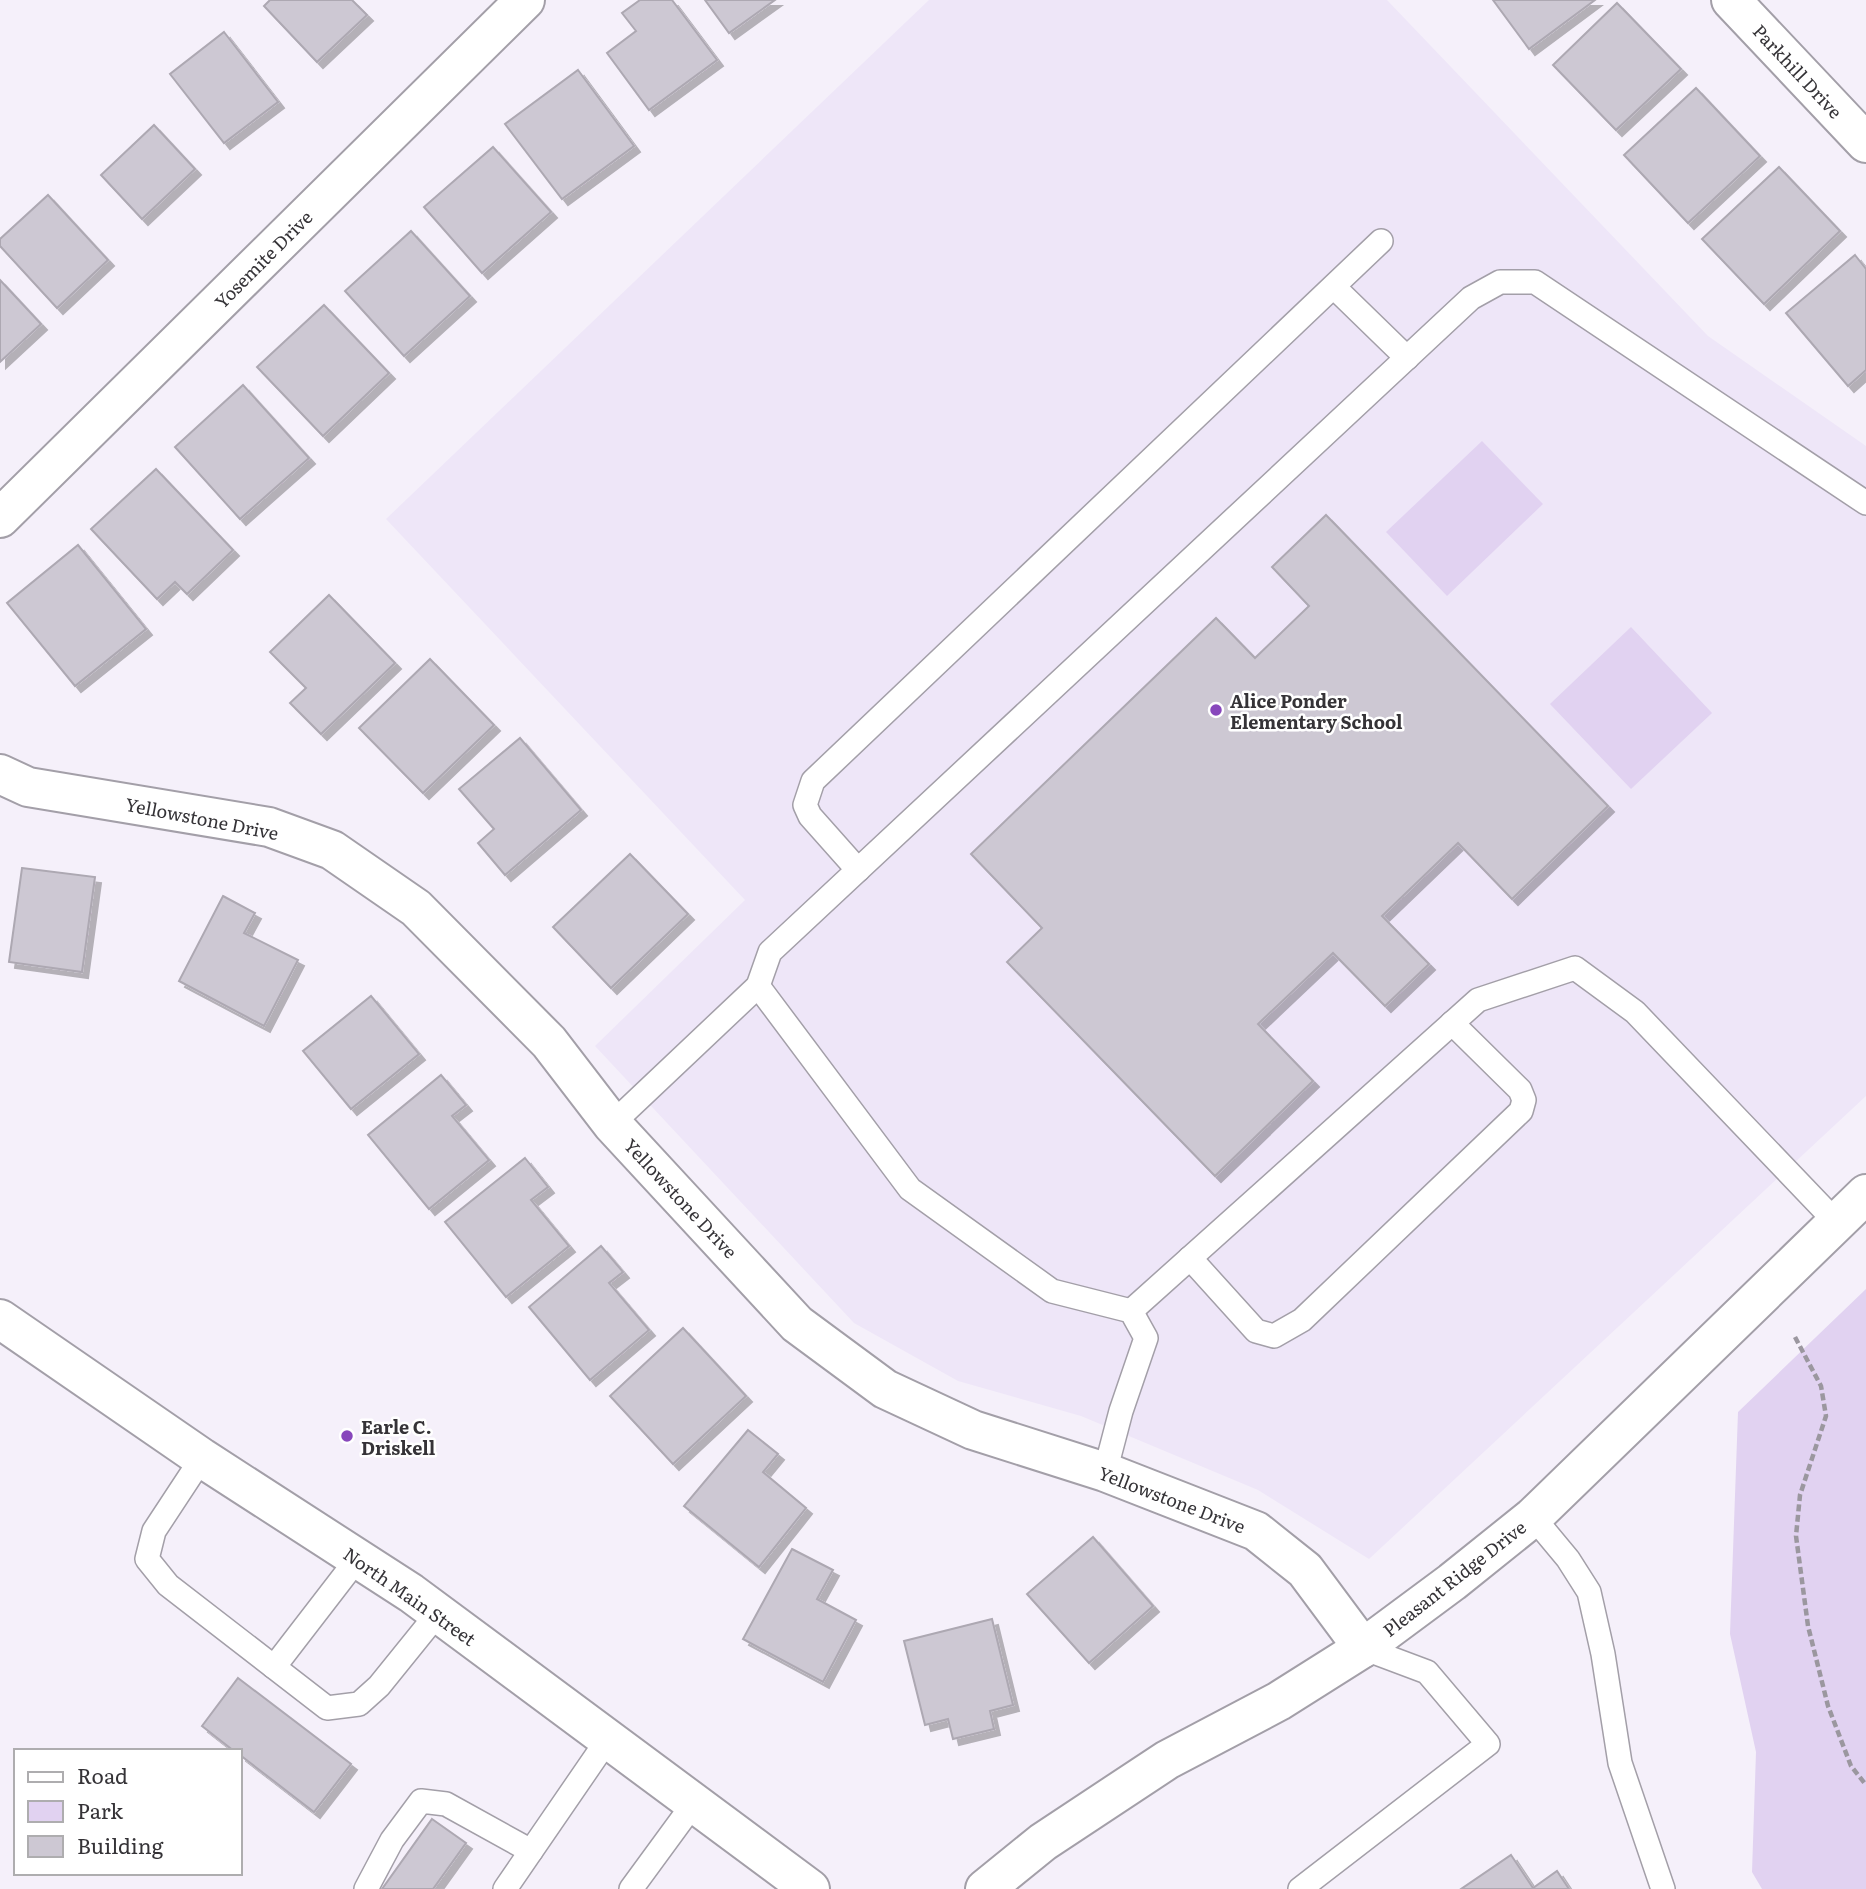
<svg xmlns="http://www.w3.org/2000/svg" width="1866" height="1889" viewBox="0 0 1866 1889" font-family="Literata,serif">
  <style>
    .built { fill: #eee6f8 }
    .green { fill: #e1d2f1 }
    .building { fill: #cdc8d3; stroke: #ada8b2; stroke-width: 2; filter: url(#shadow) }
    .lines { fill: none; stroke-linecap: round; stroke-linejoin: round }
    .lane-casing { stroke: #a39fa8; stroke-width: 26 }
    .street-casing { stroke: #a39fa8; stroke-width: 42 }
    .secondary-casing { stroke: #a39fa8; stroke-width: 42 }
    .path { stroke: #9b979f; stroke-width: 4.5; stroke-dasharray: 7 3.5; stroke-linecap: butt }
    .lane { stroke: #fff; stroke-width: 23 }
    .street { stroke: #fff; stroke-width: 38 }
    .secondary { stroke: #fff; stroke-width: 38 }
    .poi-dot { fill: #8847bc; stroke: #fff; stroke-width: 2.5 }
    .labels { text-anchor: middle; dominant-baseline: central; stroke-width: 5; stroke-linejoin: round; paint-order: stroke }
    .street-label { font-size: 18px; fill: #353337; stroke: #fff }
    .poi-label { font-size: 18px; font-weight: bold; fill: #353337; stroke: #fff; text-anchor: start }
  </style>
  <defs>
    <filter id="shadow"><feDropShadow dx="6" dy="6" stdDeviation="0" flood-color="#0004"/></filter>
  </defs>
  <rect width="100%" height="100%" fill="#f5f0fa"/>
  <polygon class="built" points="929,0 1387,0 1708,336 1866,446 1866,1096 1369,1559 1258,1490 1081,1416 958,1381 854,1323 595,1046 745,900 386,519"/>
  <g class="green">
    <polygon points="1482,441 1543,504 1447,596 1386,532"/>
    <polygon points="1631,627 1712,713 1631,789 1550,704"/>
    <polygon points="1866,1289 1866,1889 1762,1889 1752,1872 1756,1752 1730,1634 1738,1412"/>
  </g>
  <g class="building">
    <polygon points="270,0 352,0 367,15 317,62 264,6"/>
    <polygon points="640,0 672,0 717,60 649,110 607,53 636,31 622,13"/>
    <polygon points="705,0 775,0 729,33"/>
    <polygon points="1493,0 1595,0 1529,49"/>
    <polygon points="1617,3 1681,69 1616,130 1553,65"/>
    <polygon points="224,32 278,102 224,143 170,74"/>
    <polygon points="578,70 634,146 562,199 505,124"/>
    <polygon points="1696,88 1760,156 1688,223 1624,155"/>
    <polygon points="154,125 195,169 142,219 101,175"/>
    <polygon points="493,147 551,212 482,273 424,207"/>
    <polygon points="1779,167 1840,231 1764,304 1702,239"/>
    <polygon points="48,195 108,260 57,308 0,246 0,239"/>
    <polygon points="411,231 470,296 404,356 345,291"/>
    <polygon points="1855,255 1866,269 1866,370 1848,386 1786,313"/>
    <polygon points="0,280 41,324 0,362"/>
    <polygon points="324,305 389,373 323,436 257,367"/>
    <polygon points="243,385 309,458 240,519 175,447"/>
    <polygon points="156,469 233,550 187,594 175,582 157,599 91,529"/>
    <polygon points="1326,515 1608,806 1512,899 1458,843 1382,916 1429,964 1385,1006 1333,953 1258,1024 1313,1081 1215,1176 1007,962 1042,928 971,854 1216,618 1255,658 1309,606 1272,567"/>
    <polygon points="78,545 146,629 75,686 7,603"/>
    <polygon points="329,595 395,663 321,734 290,703 306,688 270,652"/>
    <polygon points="430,659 494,725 423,793 359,728"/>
    <polygon points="520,738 581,810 505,875 478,843 494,829 459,789"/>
    <polygon points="630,854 688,914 611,988 553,927"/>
    <polygon points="22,868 95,877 82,972 9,962"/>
    <polygon points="223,896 255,913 244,933 298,960 264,1026 179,981"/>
    <polygon points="371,996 419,1054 351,1109 303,1051"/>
    <polygon points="441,1075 466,1105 452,1116 489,1160 429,1209 368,1135"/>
    <polygon points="525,1158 548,1187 531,1200 569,1246 506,1297 445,1222"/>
    <polygon points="601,1246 623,1272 609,1283 649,1330 590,1380 529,1307"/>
    <polygon points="683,1328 746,1396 673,1464 610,1396"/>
    <polygon points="748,1430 778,1454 763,1472 806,1508 759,1567 684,1506"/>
    <polygon points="1093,1537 1153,1606 1089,1663 1027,1594"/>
    <polygon points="792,1549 833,1570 817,1599 856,1620 823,1682 743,1639"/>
    <polygon points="992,1619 1013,1705 990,1711 994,1729 953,1739 948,1719 925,1725 904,1641"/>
    <polygon points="238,1678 351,1764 314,1812 240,1755 240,1751 234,1751 202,1726"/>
    <polygon points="432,1819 466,1843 433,1889 382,1889"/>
    <polygon points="1511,1855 1533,1888 1557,1871 1569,1889 1461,1889"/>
  </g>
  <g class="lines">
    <defs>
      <g id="lane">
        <polyline points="1334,287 1407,358"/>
        <polyline points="858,870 810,816 805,805 813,781 1381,241"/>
        <polyline points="758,986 910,1189 1052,1291 1131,1311 1146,1338 1121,1411 1105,1472"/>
        <polyline points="612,1124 758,986 770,952 1471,298 1500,282 1535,282 1866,503"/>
        <polyline points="1190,1258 1256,1331 1274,1336 1302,1320 1521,1111 1524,1100 1520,1090 1452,1023"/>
        <polyline points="1131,1311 1478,1000 1575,968 1635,1012 1836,1222"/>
        <polyline points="202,1458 154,1531 147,1559 168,1585 327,1708 359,1704 379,1686 438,1613"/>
        <polyline points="1533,1517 1568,1559 1589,1592 1603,1654 1620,1763 1663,1889"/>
        <polyline points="274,1667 358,1558"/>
        <polyline points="366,1889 392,1840 421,1801 446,1804 531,1851"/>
        <polyline points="505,1889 608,1739"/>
        <polyline points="631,1889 694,1803"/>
        <polyline points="1300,1889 1488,1744 1427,1672 1363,1648"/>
      </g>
      <g id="street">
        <polyline points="1731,0 1866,143"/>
        <polyline points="0,518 525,0"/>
        <polyline points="0,774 28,787 269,827 332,850 416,908 549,1042 612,1124 797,1324 885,1389 973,1430 1105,1472 1256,1531 1305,1570 1363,1648"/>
      </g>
      <g id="secondary">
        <polyline points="0,1319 202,1458 411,1593 810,1889"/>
        <polyline points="985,1889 1043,1842 1167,1760 1279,1701 1363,1648 1452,1582 1533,1517 1866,1194"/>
      </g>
    </defs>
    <use href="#lane" class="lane-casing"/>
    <use href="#street" class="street-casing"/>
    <use href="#secondary" class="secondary-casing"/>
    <polyline class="path" points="1795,1337 1821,1386 1826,1416 1800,1495 1796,1536 1808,1626 1828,1706 1851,1766 1866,1785"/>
    <use href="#lane" class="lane"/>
    <use href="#street" class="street"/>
    <use href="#secondary" class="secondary"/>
  </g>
  <g class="poi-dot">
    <circle cx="1216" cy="710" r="7"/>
    <circle cx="347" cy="1436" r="7"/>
  </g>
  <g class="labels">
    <g class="street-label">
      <text transform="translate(1798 71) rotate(47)">Parkhill Drive</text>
      <text transform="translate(263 259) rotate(-45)">Yosemite Drive</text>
      <text transform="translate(202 818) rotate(11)">Yellowstone Drive</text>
      <text transform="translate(681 1198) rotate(47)">Yellowstone Drive</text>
      <text transform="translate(1172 1499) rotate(21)">Yellowstone Drive</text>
      <text transform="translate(1454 1578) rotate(-38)">Pleasant Ridge Drive</text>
      <text transform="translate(410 1596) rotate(35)">North Main Street</text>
    </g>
    <g class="poi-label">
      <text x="1230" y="700">Alice Ponder<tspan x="1230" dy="21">Elementary School</tspan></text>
      <text x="361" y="1426">Earle C.<tspan x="361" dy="21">Driskell</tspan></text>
    </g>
  </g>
  <rect x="14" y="1749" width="228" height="126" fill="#ffffff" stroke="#aeadaf" stroke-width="2"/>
  <rect x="28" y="1772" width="35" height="10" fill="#ffffff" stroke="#aeadaf" stroke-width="2"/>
  <text x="77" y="1784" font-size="21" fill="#353337">Road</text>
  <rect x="28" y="1801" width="35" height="21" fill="#e1d2f1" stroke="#aeadaf" stroke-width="2"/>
  <text x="77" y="1819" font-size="21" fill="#353337">Park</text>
  <rect x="28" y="1836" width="35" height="21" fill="#cdc8d3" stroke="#aeadaf" stroke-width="2"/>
  <text x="77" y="1854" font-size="21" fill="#353337">Building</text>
</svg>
